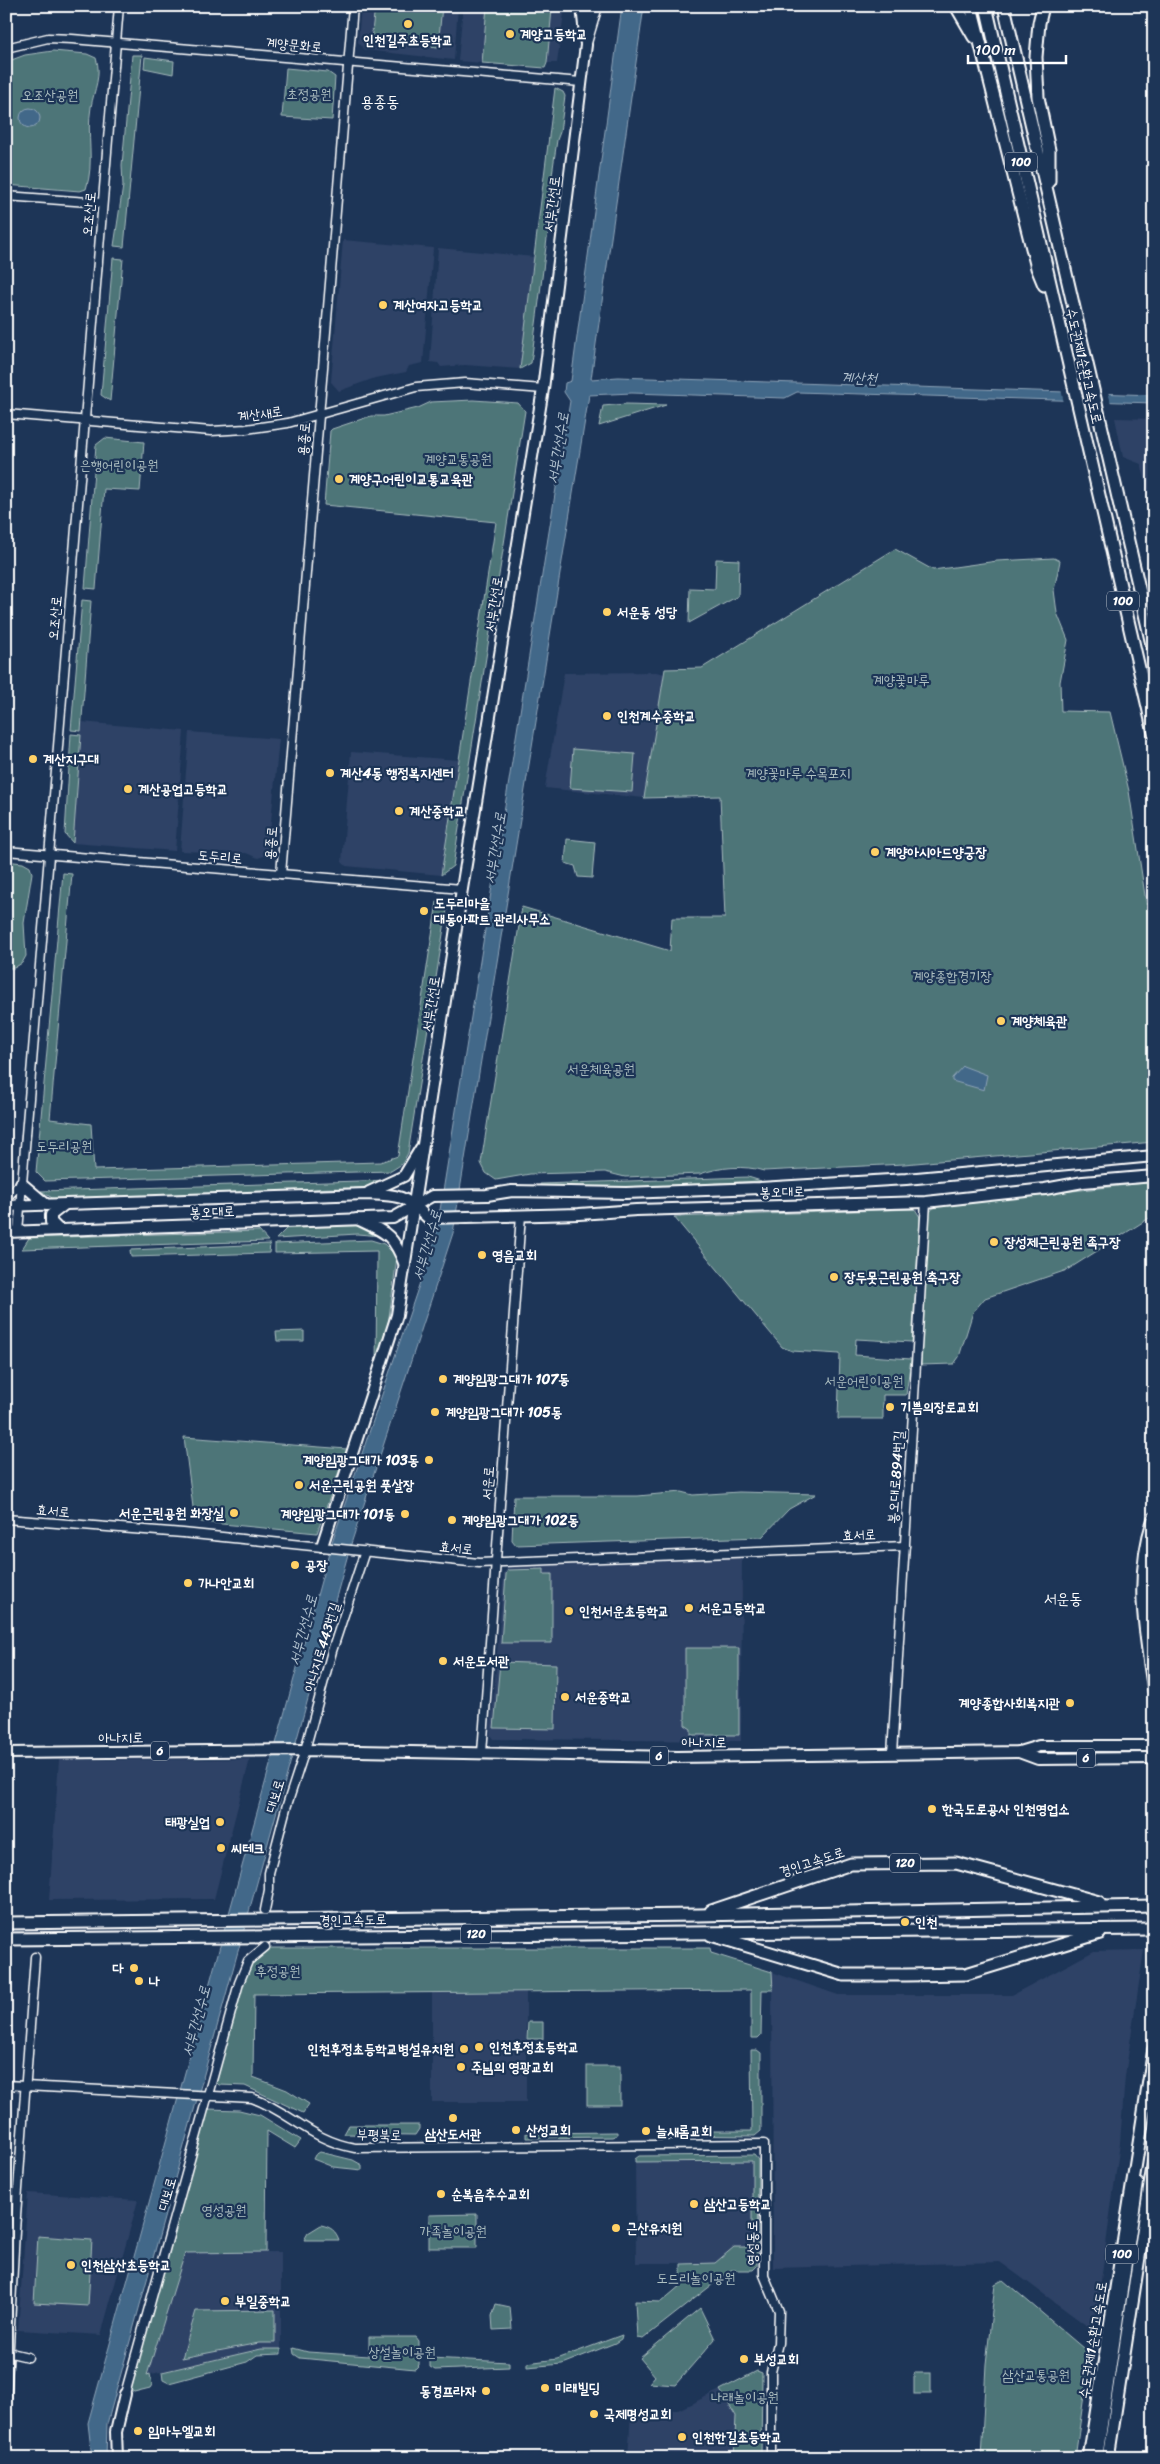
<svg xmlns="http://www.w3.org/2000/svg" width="1160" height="2464" viewBox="0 0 1160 2464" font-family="Sriracha,'Poor Story',sans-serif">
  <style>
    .built { fill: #2e4266 }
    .green { fill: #4d7578; stroke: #a6babc }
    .water { fill: #426889; stroke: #8ea4b8 }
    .pier { fill: #1d3557 }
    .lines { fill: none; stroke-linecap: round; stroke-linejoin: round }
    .minor-casing { stroke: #fff; stroke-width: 11 }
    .major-casing { stroke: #fff; stroke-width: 14 }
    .highway-casing { stroke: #fff; stroke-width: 15 }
    .minor { stroke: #1d3557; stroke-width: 8 }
    .major { stroke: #1d3557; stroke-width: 10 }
    .highway { stroke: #1d3557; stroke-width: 11 }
    .poi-dot { fill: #ffd166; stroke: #1d3557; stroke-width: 2 }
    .labels { text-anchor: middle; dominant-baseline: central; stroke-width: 4.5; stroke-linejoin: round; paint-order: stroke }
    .shield { fill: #1d3557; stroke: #bbc2cd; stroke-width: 1 }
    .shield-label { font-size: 12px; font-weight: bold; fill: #fff }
    .poi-label { font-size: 14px; font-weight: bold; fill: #fff; stroke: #1d3557; text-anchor: start }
    .street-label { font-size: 14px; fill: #fff; stroke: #1d3557 }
    .park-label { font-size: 14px; fill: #afc1c2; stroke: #1d3557 }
    .water-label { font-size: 15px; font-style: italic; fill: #b3c3d0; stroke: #1d3557 }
    .quarter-label { font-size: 16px; fill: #fff; stroke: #1d3557 }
  </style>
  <rect width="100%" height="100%" fill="#1d3557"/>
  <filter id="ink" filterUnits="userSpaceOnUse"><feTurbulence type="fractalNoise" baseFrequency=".02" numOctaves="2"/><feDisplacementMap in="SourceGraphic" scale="10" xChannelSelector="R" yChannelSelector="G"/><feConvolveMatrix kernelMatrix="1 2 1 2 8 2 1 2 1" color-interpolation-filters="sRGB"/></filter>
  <g filter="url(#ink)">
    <g class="built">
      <polygon points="361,6 458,6 454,60 365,50 358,42"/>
      <polygon points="463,6 565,6 557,63 547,63 545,68 458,61"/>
      <polygon points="343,240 433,248 423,363 409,366 406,372 375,378 339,391 331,382"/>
      <polygon points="438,248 534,257 520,369 465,365 441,367 438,363 430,362"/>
      <polygon points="1115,418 1154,419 1154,513 1141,464 1123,457"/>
      <polygon points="656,672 665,674 644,798 545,788 564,673"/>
      <polygon points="81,722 184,731 175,851 73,843"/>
      <polygon points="189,732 279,739 268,852 264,856 258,858 246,853 180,851"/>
      <polygon points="351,752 459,760 441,875 346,866 342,862"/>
      <polygon points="742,1558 741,1741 493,1739 490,1735 504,1573 508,1567"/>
      <polygon points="250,1759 214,1899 49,1900 59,1760"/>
      <polygon points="1144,1950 1125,2076 1120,2143 1094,2331 1000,2262 773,2268 772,1972 838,1995 1012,1995 1094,1951"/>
      <polygon points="526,1992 526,2102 432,2102 432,1993"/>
      <polygon points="752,2161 752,2247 734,2247 715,2263 636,2263 635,2162"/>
      <polygon points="28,2193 138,2200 101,2335 18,2330"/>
      <polygon points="281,2252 281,2349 260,2349 147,2375 185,2253"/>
      <polygon points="720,2390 736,2416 734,2458 628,2458 631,2412 635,2409 678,2410"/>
    </g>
    <g class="green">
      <polygon points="375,6 442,6 438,47 371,41"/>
      <polygon points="487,6 552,9 547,63 545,68 482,63"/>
      <path d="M53 51 87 54 96 58C102 75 94 90 91 107 86 135 95 163 86 189L80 191 6 185V62L25 55Z"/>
      <polygon points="132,55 142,55 124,247 114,246 123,186 122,165"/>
      <polygon points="145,57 174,61 173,74 144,68"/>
      <polygon points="286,68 328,72 335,77 332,120 282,117"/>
      <polygon points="555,88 563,92 565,96 560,132 557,140 551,182 552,200 531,363 520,369"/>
      <polygon points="113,258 123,259 110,401 101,395"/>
      <polygon points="473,400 518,403 525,411 453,866 441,875 496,522 324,505 330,431 332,429 371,416 384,416 418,408 431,402"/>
      <polygon points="626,404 666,405 599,426 603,406"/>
      <polygon points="105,438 144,442 140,491 104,489 96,589 85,588 96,445"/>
      <path d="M895 549 933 570 997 561 1054 558 1060 561 1054 590 1057 613 1068 640 1060 682 1061 711 1110 712 1129 791 1154 954V1142L904 1164 764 1171C745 1165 719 1167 700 1174L625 1177 605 1172 530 1174 496 1180 486 1173 481 1163 522 907 670 951 672 918H725L720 796 644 798 665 669 702 668Z"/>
      <polygon points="716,559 739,560 738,596 689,623 690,588 715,589"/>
      <polygon points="82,600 91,601 81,731 71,730"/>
      <polygon points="71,734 81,735 73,843 65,834"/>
      <polygon points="573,749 635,754 632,792 570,788"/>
      <polygon points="567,839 595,842 592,878 578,877 575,866 565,863"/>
      <polygon points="6,861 23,863 30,867 32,873 24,923 26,956 22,963 14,968 6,968"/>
      <polygon points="63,873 72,874 50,1119 91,1124 94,1170 380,1162 398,1156 437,902 444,902 447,909 408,1153 402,1164 391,1171 45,1181 36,1172"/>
      <polygon points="748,1177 761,1181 614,1188 540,1186 540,1184"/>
      <path d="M391 1180C364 1195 330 1183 300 1192L57 1201 41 1191Z"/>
      <polygon points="1154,1182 1154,1215 1067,1270 985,1298 973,1312 959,1357 954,1364 920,1365 929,1213 935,1206"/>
      <polygon points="915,1209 920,1217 912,1342 856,1339 855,1355 911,1359 906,1395 883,1395 883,1419 838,1419 840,1354 792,1351 782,1347 674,1217"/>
      <polygon points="355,1225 369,1227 382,1236 357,1234 276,1239 287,1228"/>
      <polygon points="259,1231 268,1241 22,1249 29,1238"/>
      <polygon points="371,1240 384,1244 397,1257 388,1325 376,1368 377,1251 275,1253 275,1244"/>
      <polygon points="270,1244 269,1253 131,1257 130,1250"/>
      <polygon points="304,1331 304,1341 277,1341 276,1332"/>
      <polygon points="184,1437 347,1449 317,1533 201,1522 194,1515"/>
      <polygon points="681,1492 693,1495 739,1492 816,1494 789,1509 762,1537 516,1545 512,1540 514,1496 638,1496"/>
      <polygon points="544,1569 544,1574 552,1574 552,1643 501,1643 506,1574 508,1570"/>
      <polygon points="685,1648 739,1648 739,1735 691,1735 691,1729 685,1725"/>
      <polygon points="500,1662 556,1664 555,1729 494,1728"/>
      <polygon points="269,1948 710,1948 711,1953 772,1972 773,1990 762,1990 761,2035 758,2038 751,2038 751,1990 254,1994 253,2077 287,2090 309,2104 303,2113 245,2086 219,2085 216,2082 247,1968 249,1964"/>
      <polygon points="528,2022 543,2022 543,2039 527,2039"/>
      <polygon points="751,2050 757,2050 761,2053 761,2131 755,2136 658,2135 658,2131 752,2131"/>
      <rect x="587" y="2066" width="33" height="39"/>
      <polygon points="208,2109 239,2110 260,2115 301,2140 295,2148 267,2131 266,2252 185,2253 147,2375 150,2374 152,2385 150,2388 134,2392 128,2388 169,2253"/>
      <polygon points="349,2125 419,2125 419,2129 415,2135 344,2134"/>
      <polygon points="617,2132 617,2135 612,2137 526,2138 526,2133"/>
      <polygon points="320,2152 353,2160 362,2165 362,2170 333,2167 313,2159 315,2155"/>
      <polygon points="754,2155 758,2160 757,2266 753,2270 731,2270 643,2339 637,2338 635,2301 661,2302 681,2285 681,2264 715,2263 734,2247 752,2247 752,2161 635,2162 635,2159 639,2156"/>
      <polygon points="477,2214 477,2248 429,2248 429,2215"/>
      <path d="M321 2225C331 2227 336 2231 339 2240H304L308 2233Z"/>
      <polygon points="38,2236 92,2240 88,2306 34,2303"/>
      <polygon points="1003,2280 1090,2354 1075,2458 981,2458 986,2364 995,2284"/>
      <polygon points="496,2304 510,2307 512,2329 493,2330 492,2316"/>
      <polygon points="700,2308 715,2339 675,2385 649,2383 655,2376 640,2358"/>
      <polygon points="275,2310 275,2343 259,2343 182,2358 196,2311"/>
      <polygon points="622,2335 621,2339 615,2343 562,2364 527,2367 527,2363 557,2359"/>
      <polygon points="369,2337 416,2337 419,2341 419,2365 415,2369 300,2358 294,2354 293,2348 308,2352 369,2356"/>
      <polygon points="261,2349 281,2349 281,2354 257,2355 247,2362 169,2383 163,2380 162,2372"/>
      <polygon points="430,2358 509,2362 509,2367 435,2370 430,2367"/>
      <polygon points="757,2371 762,2373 761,2458 734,2458 736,2416 720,2390"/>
      <rect x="914" y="2373" width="17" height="21"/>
    </g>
    <g class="water">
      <polygon points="622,6 644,6 591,379 618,377 1154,395 1154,403 797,392 785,398 632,393 589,395 453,1233 350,1547 107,2424 106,2458 92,2458 88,2423 331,1545 436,1235 570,401 564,392 565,383 571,381"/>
      <circle cx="30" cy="118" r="10"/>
      <polygon points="963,1066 987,1075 984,1090 952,1081 952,1078"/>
    </g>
    <polygon class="pier" points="1061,389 1108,391 1111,404 1064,403"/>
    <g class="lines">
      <defs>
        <g id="minor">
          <polyline points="588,28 591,6"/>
          <polyline points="587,43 598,6"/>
          <polyline points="6,48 48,38 72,39 581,82"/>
          <polyline points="6,196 102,203"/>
          <polyline points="6,414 211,431 246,429 288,423 416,387 465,383 543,389"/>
          <polyline points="6,851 462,889"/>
          <polyline points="281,874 353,6"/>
          <polyline points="6,1198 21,1183"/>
          <polyline points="18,1232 119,6"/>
          <polyline points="6,1519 183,1533 479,1563 905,1546"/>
          <polyline points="482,1753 521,1215"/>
          <polyline points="892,1754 926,1202"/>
          <polyline points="265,1910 269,1890 269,1873 286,1808 305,1750 332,1651 365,1551"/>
          <path d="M6 2085 252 2098C291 2112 310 2140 355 2148L764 2144V2275L779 2311 778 2343 771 2372V2458"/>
          <polyline points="8,2358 11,2353 28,2357"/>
          <polyline points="125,2394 239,1983 248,1961 265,1947"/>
          <polyline points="6,2402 15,2230 35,1957"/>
          <polyline points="1098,2458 1139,2183"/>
        </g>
        <g id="major">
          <polyline points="21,1183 47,1205"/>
          <polyline points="369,1192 404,1176 421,1148"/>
          <path d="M6 1206 366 1194C398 1195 404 1194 428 1218L579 1214 636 1210 926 1202 1045 1189 1083 1182 1154 1176"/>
          <path d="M357 1219C387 1233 393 1234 405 1265"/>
          <polyline points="59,1230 51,1222 51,1215 64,1205"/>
          <polyline points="6,1232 393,1218 432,1196 487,1195 512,1191 626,1193 760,1188 906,1179 1154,1156"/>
          <polyline points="322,1546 397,1315 462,889 543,389 586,45 582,6"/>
          <polyline points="1019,1752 1038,1759 1154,1758"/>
          <polyline points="6,1753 305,1750 677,1757 1019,1752 1039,1746 1154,1746"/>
          <polyline points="117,2458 116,2432 125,2394"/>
        </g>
        <g id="highway">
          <polyline points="956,6 974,37"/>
          <polyline points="971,6 1037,268 1044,285"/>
          <polyline points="986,6 1154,733"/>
          <polyline points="1004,6 1154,653"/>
          <polyline points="1043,6 1039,23 1036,57 1038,97 1049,150 1049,181"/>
          <path d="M1154 1518C1134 1578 1145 1630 1154 1691"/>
          <polyline points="711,1911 851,1864 956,1863 1099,1902"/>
          <polyline points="6,1923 699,1915 1154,1906"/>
          <polyline points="711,1935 844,1975 906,1975 966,1974 1100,1933"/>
          <polyline points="6,1939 1154,1929"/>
          <polyline points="1089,2458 1154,2049"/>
          <polyline points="1108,2458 1154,2160"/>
        </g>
      </defs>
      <use href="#minor" class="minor-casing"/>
      <use href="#major" class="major-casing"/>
      <use href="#highway" class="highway-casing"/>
      <use href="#minor" class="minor"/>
      <use href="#major" class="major"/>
      <use href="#highway" class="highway"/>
    </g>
  </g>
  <g class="poi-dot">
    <circle cx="408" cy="24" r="5"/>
    <circle cx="510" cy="34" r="5"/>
    <circle cx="383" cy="305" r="5"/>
    <circle cx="339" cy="479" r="5"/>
    <circle cx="607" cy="612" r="5"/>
    <circle cx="607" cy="716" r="5"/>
    <circle cx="33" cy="759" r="5"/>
    <circle cx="330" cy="773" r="5"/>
    <circle cx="128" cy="789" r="5"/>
    <circle cx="399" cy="811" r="5"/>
    <circle cx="875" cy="852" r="5"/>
    <circle cx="424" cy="911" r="5"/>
    <circle cx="1001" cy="1021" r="5"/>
    <circle cx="994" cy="1242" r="5"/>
    <circle cx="482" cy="1255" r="5"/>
    <circle cx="834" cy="1277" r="5"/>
    <circle cx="443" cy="1379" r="5"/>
    <circle cx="890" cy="1407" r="5"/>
    <circle cx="435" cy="1412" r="5"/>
    <circle cx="429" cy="1460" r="5"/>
    <circle cx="299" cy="1485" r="5"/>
    <circle cx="234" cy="1513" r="5"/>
    <circle cx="405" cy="1514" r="5"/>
    <circle cx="452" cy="1520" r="5"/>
    <circle cx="295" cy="1565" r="5"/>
    <circle cx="188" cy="1583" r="5"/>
    <circle cx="689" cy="1608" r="5"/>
    <circle cx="569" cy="1611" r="5"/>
    <circle cx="443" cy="1661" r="5"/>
    <circle cx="565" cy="1697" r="5"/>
    <circle cx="1070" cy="1703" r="5"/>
    <circle cx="932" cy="1809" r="5"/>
    <circle cx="220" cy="1822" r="5"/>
    <circle cx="221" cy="1848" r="5"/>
    <circle cx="905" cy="1922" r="5"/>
    <circle cx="134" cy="1968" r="5"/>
    <circle cx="139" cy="1981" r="5"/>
    <circle cx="479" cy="2047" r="5"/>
    <circle cx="464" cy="2049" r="5"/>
    <circle cx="461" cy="2067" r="5"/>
    <circle cx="453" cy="2118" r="5"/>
    <circle cx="516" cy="2130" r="5"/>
    <circle cx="646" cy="2131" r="5"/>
    <circle cx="441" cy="2194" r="5"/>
    <circle cx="694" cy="2204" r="5"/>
    <circle cx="616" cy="2228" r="5"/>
    <circle cx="71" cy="2265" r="5"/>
    <circle cx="225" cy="2301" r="5"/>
    <circle cx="744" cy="2359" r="5"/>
    <circle cx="545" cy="2388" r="5"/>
    <circle cx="486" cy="2391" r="5"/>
    <circle cx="594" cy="2414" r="5"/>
    <circle cx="138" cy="2431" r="5"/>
    <circle cx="682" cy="2437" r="5"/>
  </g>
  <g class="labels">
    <g class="shield">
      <rect x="1005" y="152.5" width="32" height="19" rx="4"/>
      <rect x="1107" y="591.5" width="32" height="19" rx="4"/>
      <rect x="151" y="1741.5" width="18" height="19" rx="4"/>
      <rect x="650" y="1746.5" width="18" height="19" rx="4"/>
      <rect x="1077" y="1748.5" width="18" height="19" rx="4"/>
      <rect x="890" y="1853.5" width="30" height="19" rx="4"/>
      <rect x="461" y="1924.5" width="30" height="19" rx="4"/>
      <rect x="1106" y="2244.5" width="32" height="19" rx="4"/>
    </g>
    <g class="shield-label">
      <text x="1021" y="162">100</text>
      <text x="1123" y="601">100</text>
      <text x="160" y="1751">6</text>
      <text x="659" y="1756">6</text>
      <text x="1086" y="1758">6</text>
      <text x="905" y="1863">120</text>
      <text x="476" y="1934">120</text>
      <text x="1122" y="2254">100</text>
    </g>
    <g class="poi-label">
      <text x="520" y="34">계양고등학교</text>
      <text x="408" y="40" text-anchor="middle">인천길주초등학교</text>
      <text x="393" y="305">계산여자고등학교</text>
      <text x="349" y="479">계양구어린이교통교육관</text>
      <text x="617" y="612">서운동 성당</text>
      <text x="617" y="716">인천계수중학교</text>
      <text x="43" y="759">계산지구대</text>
      <text x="340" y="773">계산4동 행정복지센터</text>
      <text x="138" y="789">계산공업고등학교</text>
      <text x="409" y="811">계산중학교</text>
      <text x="885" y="852">계양아시아드양궁장</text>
      <text x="434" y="903">도두리마을<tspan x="434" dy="16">대동아파트 관리사무소</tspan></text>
      <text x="1011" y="1021">계양체육관</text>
      <text x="1004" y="1242">장성제근린공원 족구장</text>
      <text x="492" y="1255">영음교회</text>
      <text x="844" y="1277">장두못근린공원 축구장</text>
      <text x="453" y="1379">계양임광그대가 107동</text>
      <text x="900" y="1407">기쁨의장로교회</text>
      <text x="445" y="1412">계양임광그대가 105동</text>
      <text x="419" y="1460" text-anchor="end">계양임광그대가 103동</text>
      <text x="309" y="1485">서운근린공원 풋살장</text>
      <text x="224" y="1513" text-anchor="end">서운근린공원 화장실</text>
      <text x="395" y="1514" text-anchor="end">계양임광그대가 101동</text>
      <text x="462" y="1520">계양임광그대가 102동</text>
      <text x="305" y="1565">공장</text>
      <text x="198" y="1583">가나안교회</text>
      <text x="699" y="1608">서운고등학교</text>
      <text x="579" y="1611">인천서운초등학교</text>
      <text x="453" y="1661">서운도서관</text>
      <text x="575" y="1697">서운중학교</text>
      <text x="1060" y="1703" text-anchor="end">계양종합사회복지관</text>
      <text x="942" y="1809">한국도로공사 인천영업소</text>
      <text x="210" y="1822" text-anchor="end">태광실업</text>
      <text x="231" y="1848">씨테크</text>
      <text x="915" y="1922">인천</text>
      <text x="124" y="1968" text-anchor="end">다</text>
      <text x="149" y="1981">나</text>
      <text x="489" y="2047">인천후정초등학교</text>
      <text x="454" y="2049" text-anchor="end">인천후정초등학교병설유치원</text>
      <text x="471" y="2067">주님의 영광교회</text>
      <text x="526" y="2130">산성교회</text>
      <text x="656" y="2131">늘새롬교회</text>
      <text x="453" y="2134" text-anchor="middle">삼산도서관</text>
      <text x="451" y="2194">순복음추수교회</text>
      <text x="704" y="2204">삼산고등학교</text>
      <text x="626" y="2228">근산유치원</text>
      <text x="81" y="2265">인천삼산초등학교</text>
      <text x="235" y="2301">부일중학교</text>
      <text x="754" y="2359">부성교회</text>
      <text x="555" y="2388">미래빌딩</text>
      <text x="476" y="2391" text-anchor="end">동경프라자</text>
      <text x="604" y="2414">국제명성교회</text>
      <text x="148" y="2431">임마누엘교회</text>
      <text x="692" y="2437">인천한길초등학교</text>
    </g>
    <g class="street-label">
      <text transform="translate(294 45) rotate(5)">계양문화로</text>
      <text transform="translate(552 204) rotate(-83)">서부간선로</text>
      <text transform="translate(89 214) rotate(-85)">오조산로</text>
      <text transform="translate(1084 366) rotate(77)">수도권제1순환고속도로</text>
      <text transform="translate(260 414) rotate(-8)">계산새로</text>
      <text transform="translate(304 439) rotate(-85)">용종로</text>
      <text transform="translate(494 604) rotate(-81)">서부간선로</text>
      <text transform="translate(55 618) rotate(-85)">오조산로</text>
      <text transform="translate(271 843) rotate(-85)">용종로</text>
      <text transform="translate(220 857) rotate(5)">도두리로</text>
      <text transform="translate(431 1004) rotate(-81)">서부간선로</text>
      <text transform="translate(782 1192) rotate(-1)">봉오대로</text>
      <text transform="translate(212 1212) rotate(-2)">봉오대로</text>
      <text transform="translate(896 1477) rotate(-86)">봉오대로894번길</text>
      <text transform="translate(488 1483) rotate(-86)">서운로</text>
      <text transform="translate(53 1511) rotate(5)">효서로</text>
      <text transform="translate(859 1535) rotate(-2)">효서로</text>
      <text transform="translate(456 1548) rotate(6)">효서로</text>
      <text transform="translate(322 1647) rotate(-73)">아나지로443번길</text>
      <text transform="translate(121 1738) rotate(-1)">아나지로</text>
      <text x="704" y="1742">아나지로</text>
      <text transform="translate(275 1796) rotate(-73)">대보로</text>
      <text transform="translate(812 1862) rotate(-18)">경인고속도로</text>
      <text transform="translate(353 1920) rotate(-1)">경인고속도로</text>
      <text transform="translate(379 2135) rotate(1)">부평북로</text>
      <text transform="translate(167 2194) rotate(-74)">대보로</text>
      <text transform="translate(752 2243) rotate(-90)">영성동로</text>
      <text transform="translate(1093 2340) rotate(-81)">수도권제1순환고속도로</text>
    </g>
    <g class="park-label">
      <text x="309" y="94">초정공원</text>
      <text x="50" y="95">오조산공원</text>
      <text x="458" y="459">계양교통공원</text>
      <text x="119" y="465">은행어린이공원</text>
      <text x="901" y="680">계양꽃마루</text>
      <text x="798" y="773">계양꽃마루 수목포지</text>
      <text x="952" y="976">계양종합경기장</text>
      <text x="601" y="1069">서운체육공원</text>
      <text x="64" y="1146">도두리공원</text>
      <text x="864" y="1381">서운어린이공원</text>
      <text x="278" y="1971">후정공원</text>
      <text x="224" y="2210">영성공원</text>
      <text x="453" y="2231">가족놀이공원</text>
      <text x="696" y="2278">도드리놀이공원</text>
      <text x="402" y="2352">상설놀이공원</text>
      <text x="1036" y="2375">삼산교통공원</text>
      <text x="745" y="2397">나래놀이공원</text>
    </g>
    <g class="water-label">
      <text transform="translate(859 378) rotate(2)">계산천</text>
      <text transform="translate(558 448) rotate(-81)">서부간선수로</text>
      <text transform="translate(495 848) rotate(-81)">서부간선수로</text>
      <text transform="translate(427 1245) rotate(-74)">서부간선수로</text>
      <text transform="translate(303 1630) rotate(-75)">서부간선수로</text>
      <text transform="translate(196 2021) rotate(-75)">서부간선수로</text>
    </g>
    <g class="quarter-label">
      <text x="380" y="101">용종동</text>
      <text x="1063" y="1598">서운동</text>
    </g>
  </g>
  <rect width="1160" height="2464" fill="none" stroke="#1d3557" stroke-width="25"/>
  <rect x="12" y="12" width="1135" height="2439" fill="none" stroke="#fff" stroke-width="2" filter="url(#ink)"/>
  <path d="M968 55v8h98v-8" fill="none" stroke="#ffffff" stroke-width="2.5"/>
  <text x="975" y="55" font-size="15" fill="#ffffff" stroke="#1d3557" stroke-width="4" paint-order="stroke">100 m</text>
</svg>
